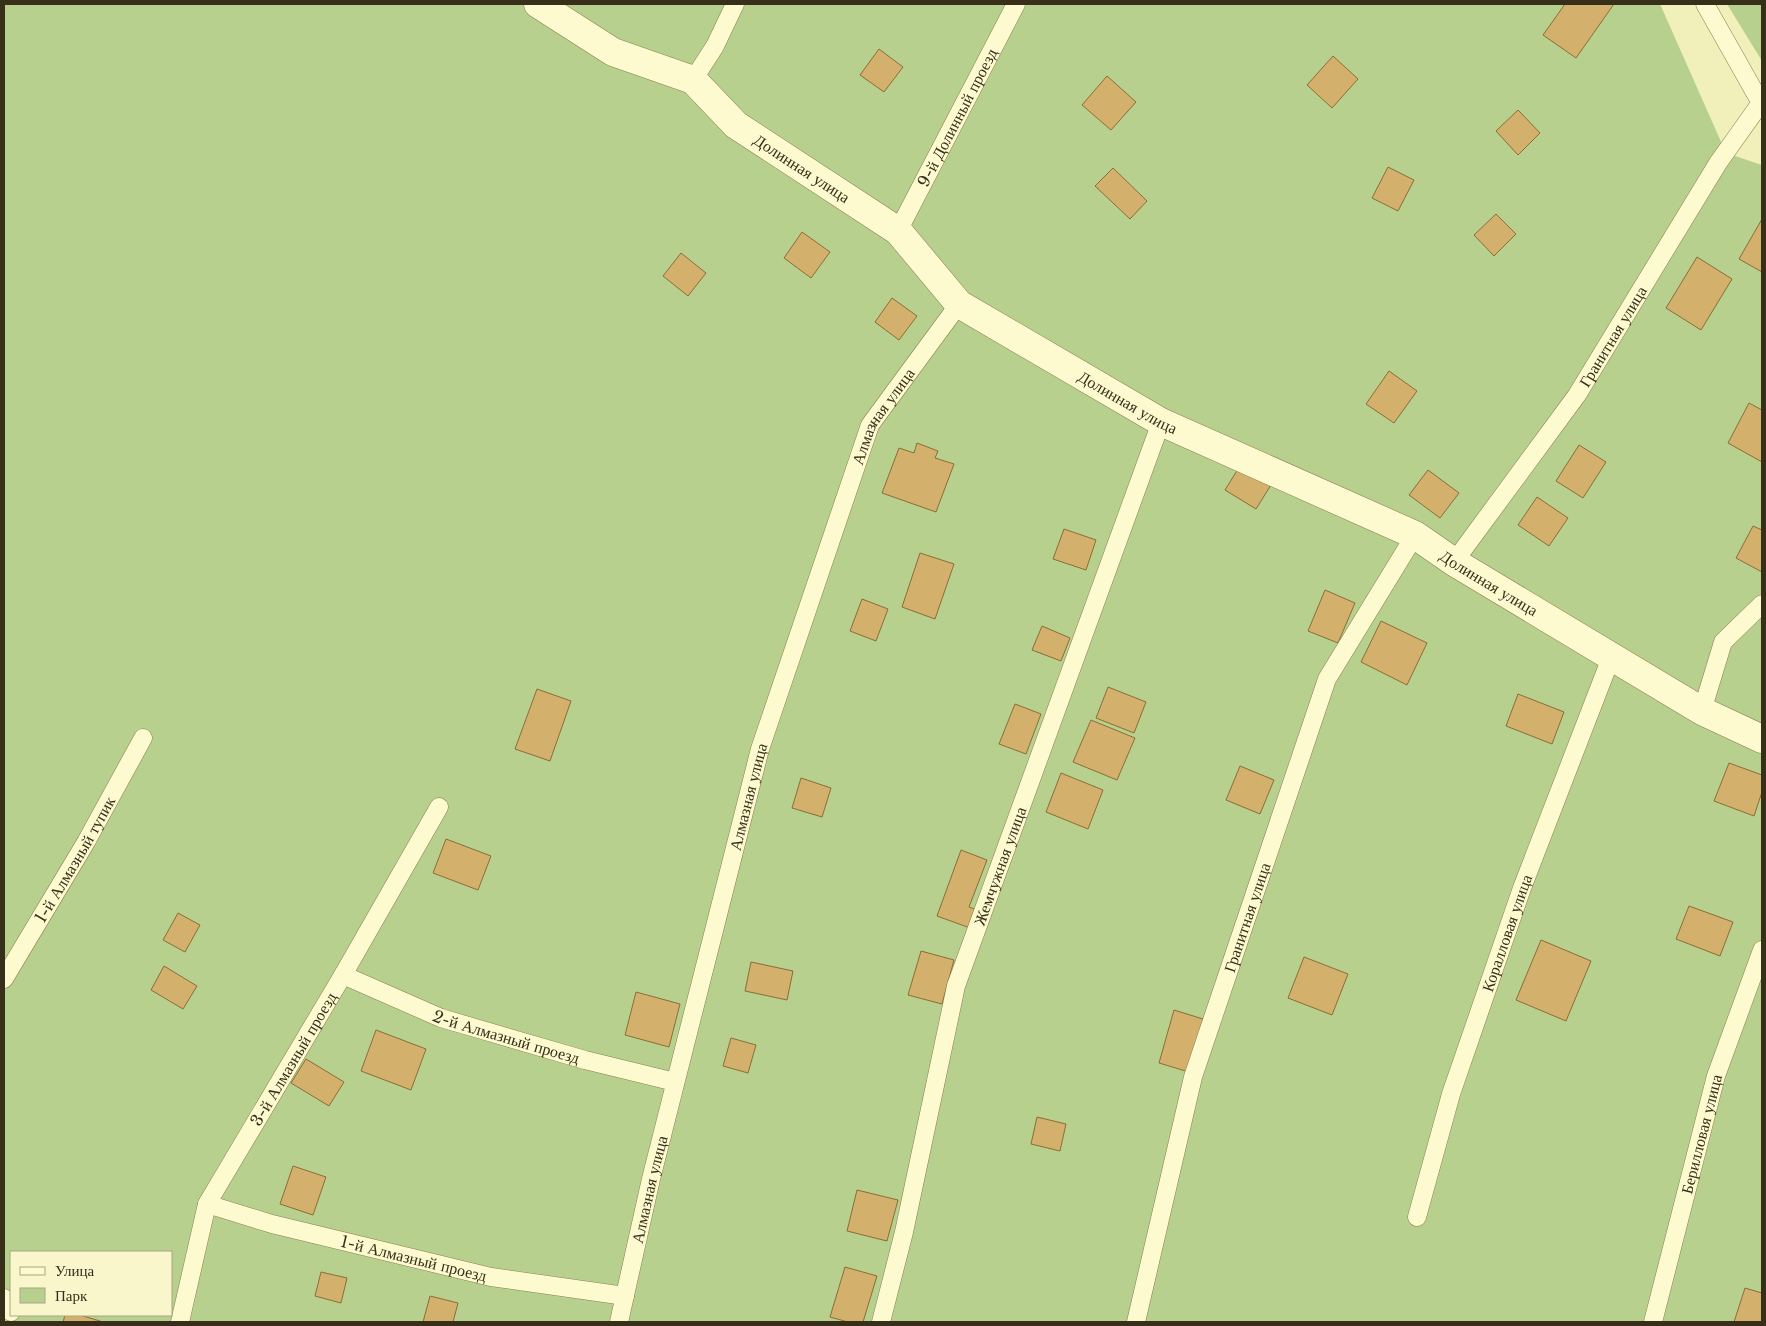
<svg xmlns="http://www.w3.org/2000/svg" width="1766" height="1326" viewBox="0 0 1766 1326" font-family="'Libre Baskerville',serif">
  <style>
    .green { fill: #b7d08e; fill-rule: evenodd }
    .building { fill: #d3b16c; stroke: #8a6d37 }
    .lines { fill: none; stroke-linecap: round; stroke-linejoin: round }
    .service-casing { stroke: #897e53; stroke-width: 19 }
    .minor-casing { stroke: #897e53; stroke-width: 29 }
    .service { stroke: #fcface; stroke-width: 18 }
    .minor { stroke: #fcface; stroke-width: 28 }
    .labels { text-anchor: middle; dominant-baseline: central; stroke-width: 4; stroke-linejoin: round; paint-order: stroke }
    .street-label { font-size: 16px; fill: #372f1a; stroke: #f8f6ca }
  </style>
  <rect width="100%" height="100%" fill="#f1efba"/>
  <g class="green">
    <path d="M4 4H1660L1726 153 1762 165V1322H4ZM11 1252H171V1315H11Z"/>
    <polygon points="1727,4 1762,4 1762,61"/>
  </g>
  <g class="building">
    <polygon points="1565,4 1614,4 1576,58 1543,35"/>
    <polygon points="879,49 903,67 884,92 860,75"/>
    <polygon points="1333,56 1358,79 1332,108 1307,85"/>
    <polygon points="1107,76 1136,102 1111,130 1082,105"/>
    <polygon points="1518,110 1540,133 1518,155 1496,131"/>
    <polygon points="1388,167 1414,180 1398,211 1372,198"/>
    <polygon points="1113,168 1147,201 1130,219 1095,186"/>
    <polygon points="1496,214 1516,234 1494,256 1474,235"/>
    <polygon points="1762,219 1762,272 1739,259"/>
    <polygon points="802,232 830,252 811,278 784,258"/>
    <polygon points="681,253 706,273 688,296 663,276"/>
    <polygon points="1697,257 1732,279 1701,330 1666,308"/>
    <polygon points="892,298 917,316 899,340 875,322"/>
    <polygon points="1389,371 1417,391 1394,423 1366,404"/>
    <polygon points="1749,403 1762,410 1762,462 1728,443"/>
    <polygon points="917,443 938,451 935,458 954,464 936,512 882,493 899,448 914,453"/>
    <polygon points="1579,445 1606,462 1583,498 1556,481"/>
    <polygon points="1243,461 1274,480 1256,509 1225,490"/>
    <polygon points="1428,470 1459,493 1440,518 1409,495"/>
    <polygon points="1537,497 1568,518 1549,546 1518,525"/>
    <polygon points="1753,526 1762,530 1762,572 1736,558"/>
    <polygon points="1064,529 1096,540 1086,570 1053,559"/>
    <polygon points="920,553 954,564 935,619 902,607"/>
    <polygon points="1325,590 1355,603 1338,643 1308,631"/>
    <polygon points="862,599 888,609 876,641 850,631"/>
    <polygon points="1381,621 1427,643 1407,685 1361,662"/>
    <polygon points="1042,626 1070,638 1061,661 1032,650"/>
    <polygon points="1108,687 1146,702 1134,733 1096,718"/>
    <polygon points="537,689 571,701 550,761 515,749"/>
    <polygon points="1518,694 1564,712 1552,744 1506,726"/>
    <polygon points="1015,704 1041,714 1026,754 999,744"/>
    <polygon points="1091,720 1135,738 1117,780 1073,762"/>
    <polygon points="1729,763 1762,775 1762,792 1754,816 1714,801"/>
    <polygon points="1240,766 1274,780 1260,814 1226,800"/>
    <polygon points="1061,773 1103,790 1088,829 1046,812"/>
    <polygon points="801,778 831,788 822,817 792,808"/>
    <polygon points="446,839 491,856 478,890 433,873"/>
    <polygon points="961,850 987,860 969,907 977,910 970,928 937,916"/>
    <polygon points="1689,906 1733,922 1720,956 1676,939"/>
    <polygon points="178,913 200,925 185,952 163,940"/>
    <polygon points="1541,940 1591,961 1566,1021 1516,1000"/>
    <polygon points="921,951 954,960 942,1004 908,995"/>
    <polygon points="1304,957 1348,974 1332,1015 1288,998"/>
    <polygon points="751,962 793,971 787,1000 745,991"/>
    <polygon points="164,966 197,986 183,1009 151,990"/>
    <polygon points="636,992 680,1004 669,1047 625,1035"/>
    <polygon points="1174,1010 1203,1019 1189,1072 1159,1063"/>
    <polygon points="376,1030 426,1049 411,1090 361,1071"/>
    <polygon points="731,1038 756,1045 748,1073 723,1066"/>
    <polygon points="306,1059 344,1082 329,1106 291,1083"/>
    <polygon points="1037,1117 1066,1124 1060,1151 1031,1144"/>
    <polygon points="293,1166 326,1177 313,1215 280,1204"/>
    <polygon points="857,1190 898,1200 887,1241 847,1231"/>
    <polygon points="845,1267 877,1276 863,1322 848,1322 830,1317"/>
    <polygon points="321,1272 347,1278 341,1303 315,1296"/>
    <polygon points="1745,1288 1762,1293 1762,1322 1734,1322"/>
    <polygon points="430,1296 458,1303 453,1322 423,1322"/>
    <polygon points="65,1315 80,1315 103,1322 63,1322"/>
  </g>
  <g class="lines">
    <defs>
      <g id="service">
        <polyline points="1705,4 1762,105"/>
        <polyline points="693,80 715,46 735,4"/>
        <path id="s1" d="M898 231 1016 4"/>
        <path id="s2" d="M1454 562 1577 395 1718 163 1760 104"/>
        <polyline points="1702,711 1723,642 1762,604"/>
        <path id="s3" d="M343 975 441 1018 585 1060 675 1082"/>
        <path id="s4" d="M4 979 86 842 143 738"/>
        <path id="s5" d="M207 1204 272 1224 491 1277 625 1296"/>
        <path id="s6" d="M1417 1217 1451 1094 1522 888 1612 655"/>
        <polyline points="4,1298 11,1312"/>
        <path id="s7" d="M180 1322 207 1204 343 975 439 807"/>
        <path id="s8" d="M619 1322 651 1179 760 749 870 425 959 304"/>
        <path id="s9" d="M881 1322 904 1232 956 986 1161 422"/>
        <path id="s10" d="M1136 1322 1193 1077 1327 679 1415 535"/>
        <path id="s11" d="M1653 1322 1716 1076 1762 950"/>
      </g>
      <g id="minor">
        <path id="s12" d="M538 4 613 52 693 80 736 125 898 231 959 304 1161 422 1415 535 1454 562 1702 711 1762 739"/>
      </g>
    </defs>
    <use href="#service" class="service-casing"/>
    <use href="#minor" class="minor-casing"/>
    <use href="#service" class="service"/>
    <use href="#minor" class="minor"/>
  </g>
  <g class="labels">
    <g class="street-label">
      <text stroke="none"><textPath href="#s1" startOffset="128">9-й Долинный проезд</textPath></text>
      <text stroke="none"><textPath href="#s12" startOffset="315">Долинная улица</textPath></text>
      <text stroke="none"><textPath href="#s2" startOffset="276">Гранитная улица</textPath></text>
      <text stroke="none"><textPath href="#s12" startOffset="720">Долинная улица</textPath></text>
      <text stroke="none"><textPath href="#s8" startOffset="946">Алмазная улица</textPath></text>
      <text stroke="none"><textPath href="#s12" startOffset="1125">Долинная улица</textPath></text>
      <text stroke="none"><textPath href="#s8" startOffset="541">Алмазная улица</textPath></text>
      <text stroke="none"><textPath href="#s4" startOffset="139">1-й Алмазный тупик</textPath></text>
      <text stroke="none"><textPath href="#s9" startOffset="472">Жемчужная улица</textPath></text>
      <text stroke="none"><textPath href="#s10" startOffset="420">Гранитная улица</textPath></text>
      <text stroke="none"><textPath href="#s6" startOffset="298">Коралловая улица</textPath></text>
      <text stroke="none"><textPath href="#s3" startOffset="175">2-й Алмазный проезд</textPath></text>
      <text stroke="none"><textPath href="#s7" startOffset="290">3-й Алмазный проезд</textPath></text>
      <text stroke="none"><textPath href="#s11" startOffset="194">Берилловая улица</textPath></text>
      <text stroke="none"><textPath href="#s8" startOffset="136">Алмазная улица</textPath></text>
      <text stroke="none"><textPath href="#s5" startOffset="214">1-й Алмазный проезд</textPath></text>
    </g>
  </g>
  <rect width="1766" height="1326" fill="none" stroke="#372f1a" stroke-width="10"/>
  <rect x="10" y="1251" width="162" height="65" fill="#f8f6ca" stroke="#aba684"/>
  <rect x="20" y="1267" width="25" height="8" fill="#fcface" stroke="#aba684"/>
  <text x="55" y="1276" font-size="15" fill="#372f1a">Улица</text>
  <rect x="20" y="1288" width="25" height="15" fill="#b7d08e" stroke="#aba684"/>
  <text x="55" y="1301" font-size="15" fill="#372f1a">Парк</text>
</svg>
